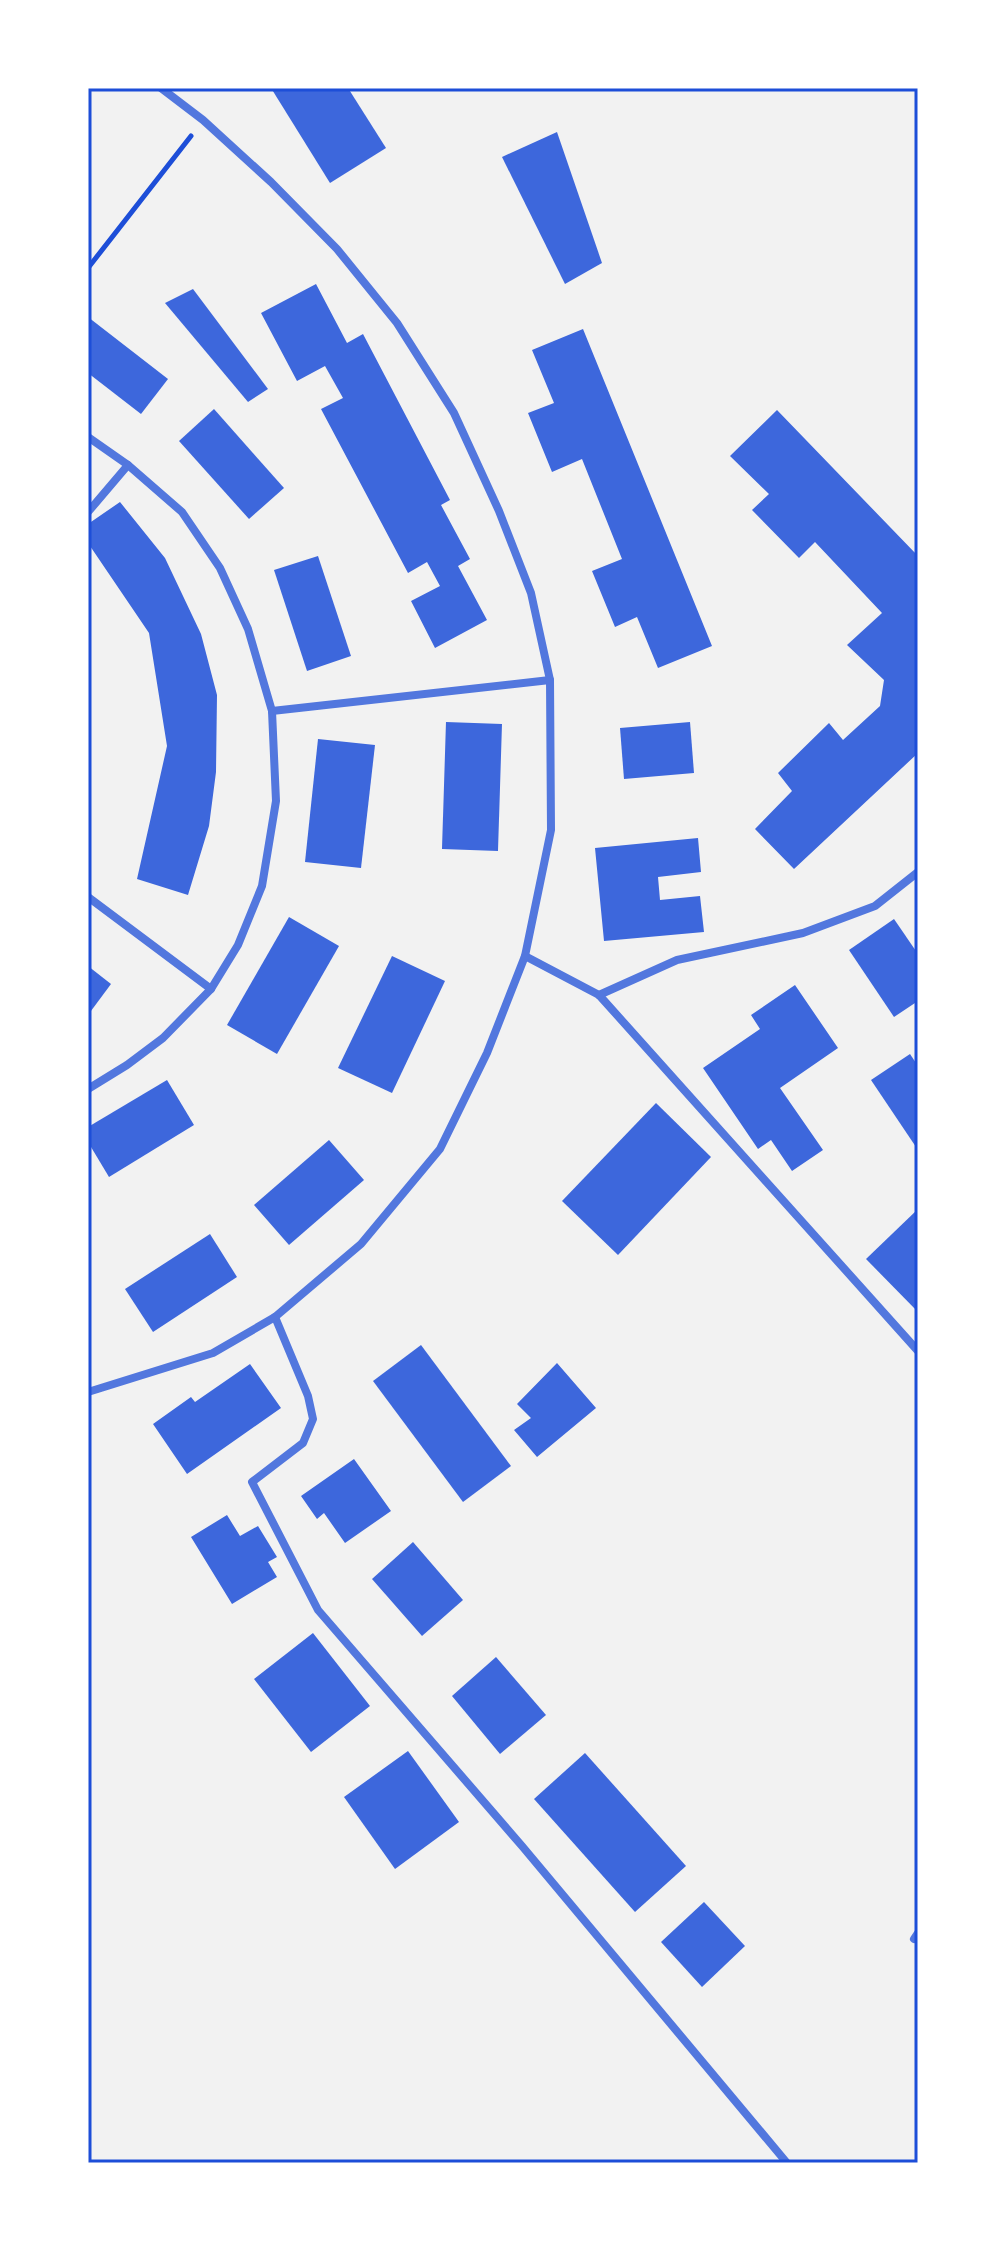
<svg xmlns="http://www.w3.org/2000/svg" width="1006" height="2251" viewBox="0 0 1006 2251" font-family="'Archivo Narrow',sans-serif">
  <style>
    .building { fill: #3d67dc }
    .lines { fill: none; stroke-linecap: round; stroke-linejoin: round }
    .path { stroke: #1d4ed8; stroke-width: 5 }
    .minor { stroke: #5277de; stroke-width: 8 }
    .neatline { fill: none; stroke: #1d4ed8; stroke-width: 3 }
  </style>
  <rect width="100%" height="100%" fill="#f2f2f2"/>
  <g class="building">
    <polygon points="271,88 348,88 386,148 330,183"/>
    <polygon points="557,132 602,263 565,284 502,157"/>
    <polygon points="316,284 347,343 363,334 450,500 441,505 470,559 458,566 487,620 435,648 411,601 440,586 427,562 408,573 321,409 343,398 325,366 297,381 261,313"/>
    <polygon points="193,289 268,389 248,402 165,303"/>
    <polygon points="88,317 168,379 141,414 88,373"/>
    <polygon points="583,329 712,646 658,668 637,617 615,627 592,571 622,559 582,459 552,472 528,413 554,403 532,350"/>
    <polygon points="214,409 284,488 249,519 179,441"/>
    <polygon points="777,410 918,556 918,753 794,869 755,829 792,791 778,773 829,723 843,740 880,706 884,680 847,645 882,613 815,542 799,558 752,510 769,494 730,456"/>
    <polygon points="120,502 165,558 201,634 217,695 216,772 209,826 188,895 137,879 167,746 149,633 88,543 88,524"/>
    <polygon points="318,556 351,656 307,671 274,570"/>
    <polygon points="446,722 502,724 498,851 442,849"/>
    <polygon points="690,722 694,773 624,779 620,728"/>
    <polygon points="318,739 375,745 361,868 305,862"/>
    <polygon points="698,838 701,872 658,877 660,900 700,896 704,932 604,941 595,848"/>
    <polygon points="289,917 339,946 277,1054 227,1025"/>
    <polygon points="894,919 918,954 918,1001 894,1017 849,950"/>
    <polygon points="392,956 445,981 392,1093 338,1068"/>
    <polygon points="88,966 111,984 88,1015"/>
    <polygon points="795,985 838,1048 780,1088 823,1150 792,1171 771,1140 758,1149 703,1068 760,1029 751,1015"/>
    <polygon points="910,1054 918,1066 918,1150 871,1080"/>
    <polygon points="167,1080 194,1125 109,1177 88,1142 88,1127"/>
    <polygon points="656,1103 711,1157 618,1255 562,1201"/>
    <polygon points="329,1140 364,1180 289,1245 254,1205"/>
    <polygon points="918,1209 918,1312 866,1259"/>
    <polygon points="210,1234 237,1277 153,1332 125,1289"/>
    <polygon points="421,1345 511,1466 463,1502 373,1381"/>
    <polygon points="557,1363 596,1408 537,1457 514,1430 531,1418 517,1404"/>
    <polygon points="250,1364 281,1408 187,1474 153,1424 191,1397 195,1402"/>
    <polygon points="354,1459 391,1511 345,1543 324,1513 317,1519 301,1496"/>
    <polygon points="227,1515 240,1536 258,1526 277,1557 268,1562 277,1577 232,1604 191,1537"/>
    <polygon points="413,1542 463,1600 422,1636 372,1579"/>
    <polygon points="313,1633 370,1706 311,1752 254,1679"/>
    <polygon points="496,1657 546,1715 500,1754 452,1696"/>
    <polygon points="408,1751 459,1822 395,1869 344,1797"/>
    <polygon points="585,1753 686,1866 635,1912 534,1799"/>
    <polygon points="704,1902 745,1946 702,1987 661,1942"/>
  </g>
  <g class="lines">
    <polyline class="path" points="88,268 191,136"/>
    <g class="minor">
      <polyline points="88,437 128,465 182,512 220,568 248,629 272,711 276,801 262,886 238,945 211,989 163,1038 127,1065 88,1089"/>
      <polyline points="88,512 128,465"/>
      <polyline points="272,711 550,680"/>
      <polyline points="88,897 211,989"/>
      <polyline points="525,956 599,995 918,1351"/>
      <polyline points="599,995 677,960 803,933 875,906 918,872"/>
      <polyline points="275,1317 308,1396 313,1419 303,1443 252,1482 318,1610 522,1846 787,2163"/>
      <polyline points="88,1392 213,1353 275,1317 361,1244 440,1149 487,1053 525,956 551,830 550,680 531,593 499,511 454,413 397,323 337,249 271,182 203,120 161,88"/>
      <polyline points="914,1939 918,1933"/>
    </g>
  </g>
  <rect width="1006" height="2251" fill="none" stroke="#ffffff" stroke-width="180"/>
  <rect x="90" y="90" width="826" height="2071" class="neatline"/>
</svg>
